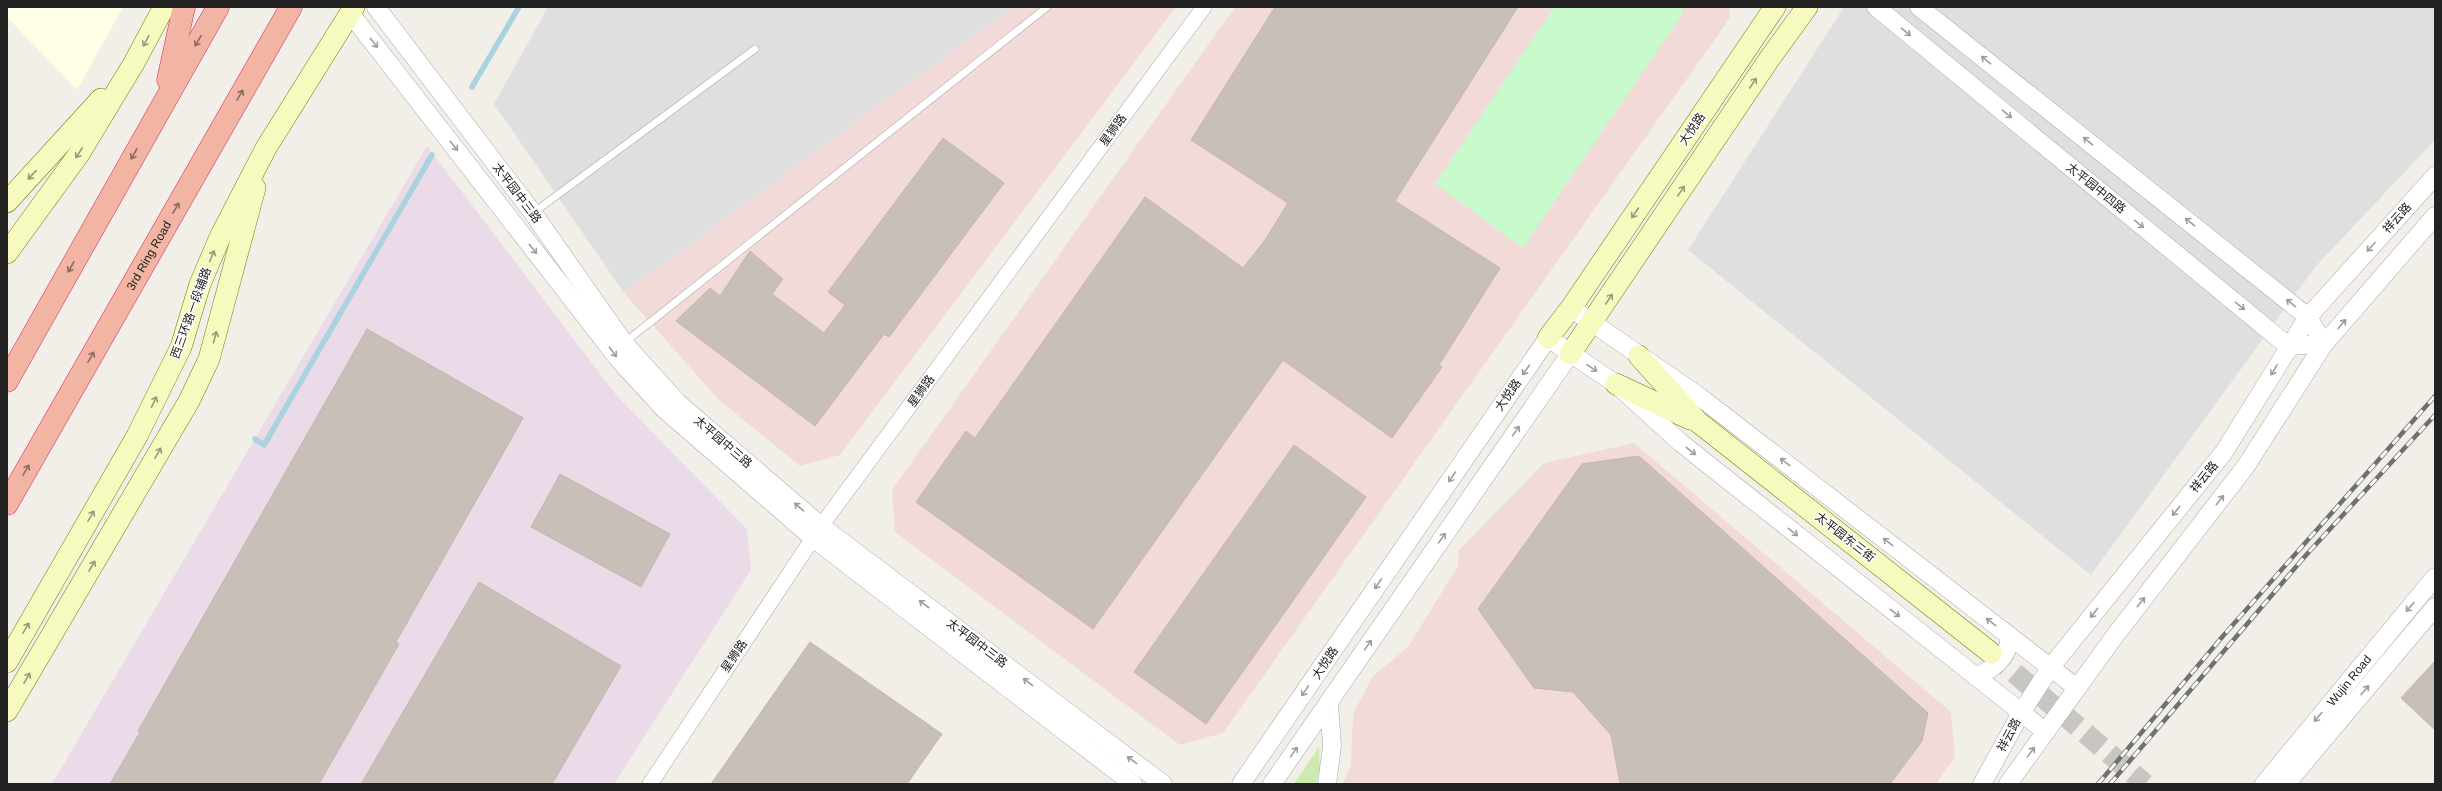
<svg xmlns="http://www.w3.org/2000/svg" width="2442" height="791" viewBox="0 0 2442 791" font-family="Helvetica,'Noto Sans SC',sans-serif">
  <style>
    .residential { fill: #e0dfdf }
    .commercial { fill: #f2dad9 }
    .industrial { fill: #ebdbe8 }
    .education { fill: #ffffe5 }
    .grass { fill: #cdebb0 }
    .park { fill: #c8facc }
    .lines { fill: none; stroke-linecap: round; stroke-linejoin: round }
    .stream { stroke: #aad3df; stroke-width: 5.5 }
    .building { fill: #c7bfb8; stroke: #c4b6ab }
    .secondary-tunnel { stroke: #c8c6c1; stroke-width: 21; stroke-dasharray: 21 10; stroke-linecap: butt }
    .service-casing { stroke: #a9a9a9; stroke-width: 8 }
    .minor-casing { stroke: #a9a9a9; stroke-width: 16 }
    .tertiary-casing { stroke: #a9a9a9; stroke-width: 19 }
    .secondary-casing { stroke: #707d05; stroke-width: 22 }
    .trunk-casing { stroke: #dc2a67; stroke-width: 23 }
    .service { stroke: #fff; stroke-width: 7 }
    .minor { stroke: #fff; stroke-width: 15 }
    .tertiary { stroke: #fff; stroke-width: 18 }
    .secondary { stroke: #f7fabf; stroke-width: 21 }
    .trunk { stroke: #f2b4a3; stroke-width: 22 }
    .rail-casing { stroke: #707070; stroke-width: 4.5 }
    .rail { stroke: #fff; stroke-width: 3; stroke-dasharray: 9; stroke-linecap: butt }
    .oneway { stroke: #9c9c9c }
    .oneway2 { stroke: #979978 }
    .oneway3 { stroke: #8a6b62 }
    .labels { text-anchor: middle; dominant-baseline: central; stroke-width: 3; stroke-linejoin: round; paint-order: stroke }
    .street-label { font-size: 12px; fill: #222; stroke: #fff }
  </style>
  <rect width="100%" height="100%" fill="#f2efe9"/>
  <g class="residential">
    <polygon points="548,7 1013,7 624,293 494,104"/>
    <polygon points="1844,7 2435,7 2435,140 2316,266 2091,575 1688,250"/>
  </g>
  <g class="commercial">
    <polygon points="1013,7 1176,7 840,455 800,466 718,399 624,293"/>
    <polygon points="1235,7 1729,7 1730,18 1223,733 1180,745 895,532 892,490"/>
    <polygon points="1634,443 1951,712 1955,757 1936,784 1343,784 1351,765 1353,714 1373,676 1408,647 1458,566 1459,550 1544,463"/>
  </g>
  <polygon class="industrial" points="427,146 617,396 747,529 751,570 614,784 52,784"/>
  <polygon class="education" points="7,7 123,7 77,90 7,17"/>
  <polygon class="grass" points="1319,747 1320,769 1316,784 1294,784"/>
  <polygon class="park" points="1554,7 1683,7 1683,13 1523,248 1435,184"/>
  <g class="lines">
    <g class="stream">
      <polyline points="472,87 519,7"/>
      <polyline points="255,439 264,445 432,155"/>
    </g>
  </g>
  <g class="building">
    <polygon points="1275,7 1518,7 1395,201 1500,268 1439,365 1442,367 1392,438 1283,360 1093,629 916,502 966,431 975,438 1145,197 1243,268 1265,240 1288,203 1191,140"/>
    <polygon points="943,138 1004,183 889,337 884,334 815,426 676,321 710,288 720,296 750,251 783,279 772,294 824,333 845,305 828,292"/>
    <polygon points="367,329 523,418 396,642 399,644 319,784 110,784 140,732 138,731"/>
    <polygon points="1294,445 1366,497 1206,724 1134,672"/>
    <polygon points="1639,456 1928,713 1922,741 1890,784 1620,784 1611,735 1573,692 1534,688 1478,609 1582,464"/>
    <polygon points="560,474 670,534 641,587 531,527"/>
    <polygon points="479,582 621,666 552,784 361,784"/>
    <polygon points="810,642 942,734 907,784 711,784"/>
    <polygon points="2435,661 2435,730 2401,698"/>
  </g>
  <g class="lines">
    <polyline class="secondary-tunnel" points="1991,653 2145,784"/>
    <defs>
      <g id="service">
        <polyline points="533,213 755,49"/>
        <polyline points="624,343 1047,7"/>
      </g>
      <polyline id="minor" points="650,784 821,526 1204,7"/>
      <g id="tertiary">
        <polyline points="376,7 533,213 624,343 678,403 821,526 1163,784"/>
        <polyline points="1876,7 2288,346 2324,344 2308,317 1919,7"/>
        <polyline points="350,13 620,361 664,409 813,538 1133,784"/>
        <polyline points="1571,308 1700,397 2077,688"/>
        <path d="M1976 677C1994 668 2008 658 2010 637"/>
        <polyline points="1241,784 1548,338 1616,384 1681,443 2046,732"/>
        <polyline points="1272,784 1570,354"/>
        <polyline points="1327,784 1332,746 1329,702"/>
        <polyline points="1982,784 2021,713 2050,668 2224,452 2308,317 2435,176"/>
        <polyline points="2008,784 2114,637 2246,466 2324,344 2435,216"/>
        <path id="s1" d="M2264 784 2435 577"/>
        <polyline points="2286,784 2435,607"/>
      </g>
      <g id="secondary">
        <polyline points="7,202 101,99"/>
        <polyline points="7,253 79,154 134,63 164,7"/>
        <polyline points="1548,338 1571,308 1775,7"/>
        <polyline points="1570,354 1770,58 1807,7"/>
        <polyline points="1639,356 1698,422 1991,653"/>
        <polyline points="1616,384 1690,419"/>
        <polyline points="7,662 137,436 181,347 200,284 221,235 266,148 354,7"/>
        <polyline points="7,711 189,401 209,359 255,188"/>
      </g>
      <g id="trunk">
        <polyline points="168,80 184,7"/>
        <polyline points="7,381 218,7"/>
        <path id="s2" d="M7 504 291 7"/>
      </g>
    </defs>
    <use href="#service" class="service-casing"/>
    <use href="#minor" class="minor-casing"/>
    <use href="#tertiary" class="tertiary-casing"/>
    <use href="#secondary" class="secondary-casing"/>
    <use href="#trunk" class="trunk-casing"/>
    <use href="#service" class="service"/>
    <use href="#minor" class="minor"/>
    <use href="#tertiary" class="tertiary"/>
    <use href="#secondary" class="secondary"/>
    <use href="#trunk" class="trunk"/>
    <defs>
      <g id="rail">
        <polyline points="2098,784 2223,636 2435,396"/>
        <polyline points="2110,784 2307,554 2435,415"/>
      </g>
    </defs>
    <use href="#rail" class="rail-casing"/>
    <use href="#rail" class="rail"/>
  </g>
  <defs><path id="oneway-shaft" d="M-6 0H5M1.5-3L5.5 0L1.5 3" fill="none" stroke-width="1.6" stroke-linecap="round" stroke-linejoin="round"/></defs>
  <g class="oneway">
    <use href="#oneway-shaft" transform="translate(1906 32) rotate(39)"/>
    <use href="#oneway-shaft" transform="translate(374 43) rotate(52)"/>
    <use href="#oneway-shaft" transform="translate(1986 60) rotate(-141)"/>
    <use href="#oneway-shaft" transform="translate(2007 114) rotate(39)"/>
    <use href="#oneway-shaft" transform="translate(2088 141) rotate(-141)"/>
    <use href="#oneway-shaft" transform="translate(454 146) rotate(52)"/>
    <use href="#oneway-shaft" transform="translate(2190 222) rotate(-141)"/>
    <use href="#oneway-shaft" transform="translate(2139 224) rotate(39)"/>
    <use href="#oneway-shaft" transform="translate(2371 247) rotate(132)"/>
    <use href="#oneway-shaft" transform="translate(533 249) rotate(52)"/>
    <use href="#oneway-shaft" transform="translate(2291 303) rotate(-141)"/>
    <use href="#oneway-shaft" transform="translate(2240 306) rotate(39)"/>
    <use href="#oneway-shaft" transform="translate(2342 324) rotate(-49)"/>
    <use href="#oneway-shaft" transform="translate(613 352) rotate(53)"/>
    <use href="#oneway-shaft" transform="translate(1592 368) rotate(34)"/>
    <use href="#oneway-shaft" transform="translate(1526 370) rotate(125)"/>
    <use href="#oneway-shaft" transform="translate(2274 370) rotate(121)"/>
    <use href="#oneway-shaft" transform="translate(1516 431) rotate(-55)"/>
    <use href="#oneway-shaft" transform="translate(1691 451) rotate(38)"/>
    <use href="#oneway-shaft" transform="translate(1785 462) rotate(-142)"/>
    <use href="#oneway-shaft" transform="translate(1452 477) rotate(124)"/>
    <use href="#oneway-shaft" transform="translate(2220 500) rotate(-52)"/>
    <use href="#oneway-shaft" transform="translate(799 507) rotate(-139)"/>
    <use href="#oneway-shaft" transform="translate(2176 511) rotate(129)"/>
    <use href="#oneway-shaft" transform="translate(1793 532) rotate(38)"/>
    <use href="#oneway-shaft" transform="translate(1442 538) rotate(-55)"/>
    <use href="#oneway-shaft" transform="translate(1888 542) rotate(-142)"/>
    <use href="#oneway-shaft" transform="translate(1378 584) rotate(124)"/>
    <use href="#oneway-shaft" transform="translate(2141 602) rotate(-52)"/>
    <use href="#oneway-shaft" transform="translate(924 604) rotate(-143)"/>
    <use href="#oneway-shaft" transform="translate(2410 607) rotate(130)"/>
    <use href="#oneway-shaft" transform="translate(1895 613) rotate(38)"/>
    <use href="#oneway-shaft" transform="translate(2094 613) rotate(129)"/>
    <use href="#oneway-shaft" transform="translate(1991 622) rotate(-142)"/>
    <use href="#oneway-shaft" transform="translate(1368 645) rotate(-55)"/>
    <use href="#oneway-shaft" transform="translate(1028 682) rotate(-143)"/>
    <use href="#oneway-shaft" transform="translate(2365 690) rotate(-50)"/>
    <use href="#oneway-shaft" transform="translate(1305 691) rotate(124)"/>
    <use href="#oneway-shaft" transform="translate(2318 717) rotate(130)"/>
    <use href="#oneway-shaft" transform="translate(1294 752) rotate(-55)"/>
    <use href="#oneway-shaft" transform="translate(2031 752) rotate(-54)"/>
    <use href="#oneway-shaft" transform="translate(1132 760) rotate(-143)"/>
  </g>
  <g class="oneway2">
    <use href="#oneway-shaft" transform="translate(146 41) rotate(118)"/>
    <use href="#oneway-shaft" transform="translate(1753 83) rotate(-56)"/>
    <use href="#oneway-shaft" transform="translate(79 153) rotate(123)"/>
    <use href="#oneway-shaft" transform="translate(32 175) rotate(133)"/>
    <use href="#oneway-shaft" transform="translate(1681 191) rotate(-56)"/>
    <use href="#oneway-shaft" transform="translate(1635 213) rotate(124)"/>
    <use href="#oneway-shaft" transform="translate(212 256) rotate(-67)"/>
    <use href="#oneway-shaft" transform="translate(1609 299) rotate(-56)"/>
    <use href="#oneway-shaft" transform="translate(215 337) rotate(-75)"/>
    <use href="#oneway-shaft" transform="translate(154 402) rotate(-64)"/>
    <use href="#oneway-shaft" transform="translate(158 453) rotate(-60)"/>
    <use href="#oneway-shaft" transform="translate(91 516) rotate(-60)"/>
    <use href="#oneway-shaft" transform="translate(92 566) rotate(-60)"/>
    <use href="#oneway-shaft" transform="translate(26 628) rotate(-60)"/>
    <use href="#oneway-shaft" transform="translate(27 678) rotate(-60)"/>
  </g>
  <g class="oneway3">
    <use href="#oneway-shaft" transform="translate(198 41) rotate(120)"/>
    <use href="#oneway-shaft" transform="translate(240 95) rotate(-60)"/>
    <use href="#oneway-shaft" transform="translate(134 154) rotate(119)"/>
    <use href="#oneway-shaft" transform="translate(176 208) rotate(-60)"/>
    <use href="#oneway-shaft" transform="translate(71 267) rotate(119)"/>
    <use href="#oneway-shaft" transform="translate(91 357) rotate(-60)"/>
    <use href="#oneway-shaft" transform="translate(26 470) rotate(-60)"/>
  </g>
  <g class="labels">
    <g class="street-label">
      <text transform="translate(1692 129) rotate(-56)">大悦路</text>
      <text transform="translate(1113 130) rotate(-54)">星狮路</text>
      <text transform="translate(2096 188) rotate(39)">太平园中四路</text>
      <text transform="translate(517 193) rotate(53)">太平园中三路</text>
      <text transform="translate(2397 218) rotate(-48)">祥云路</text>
      <text stroke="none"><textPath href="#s2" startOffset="286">3rd Ring Road</textPath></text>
      <text transform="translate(191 313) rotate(-70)">西三环路一段辅路</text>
      <text transform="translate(921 391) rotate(-54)">星狮路</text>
      <text transform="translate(1508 395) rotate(-55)">大悦路</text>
      <text transform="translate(723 442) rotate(41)">太平园中三路</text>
      <text transform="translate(2204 477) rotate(-51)">祥云路</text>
      <text transform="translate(1845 537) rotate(38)">太平园东三街</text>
      <text transform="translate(977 643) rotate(37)">太平园中三路</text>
      <text transform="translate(734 656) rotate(-56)">星狮路</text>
      <text transform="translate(1325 663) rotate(-56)">大悦路</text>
      <text stroke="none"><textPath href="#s1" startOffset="134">Wujin Road</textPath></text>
      <text transform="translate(2009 735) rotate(-62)">祥云路</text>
    </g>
  </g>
  <rect width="2442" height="791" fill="none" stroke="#222222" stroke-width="16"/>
</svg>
